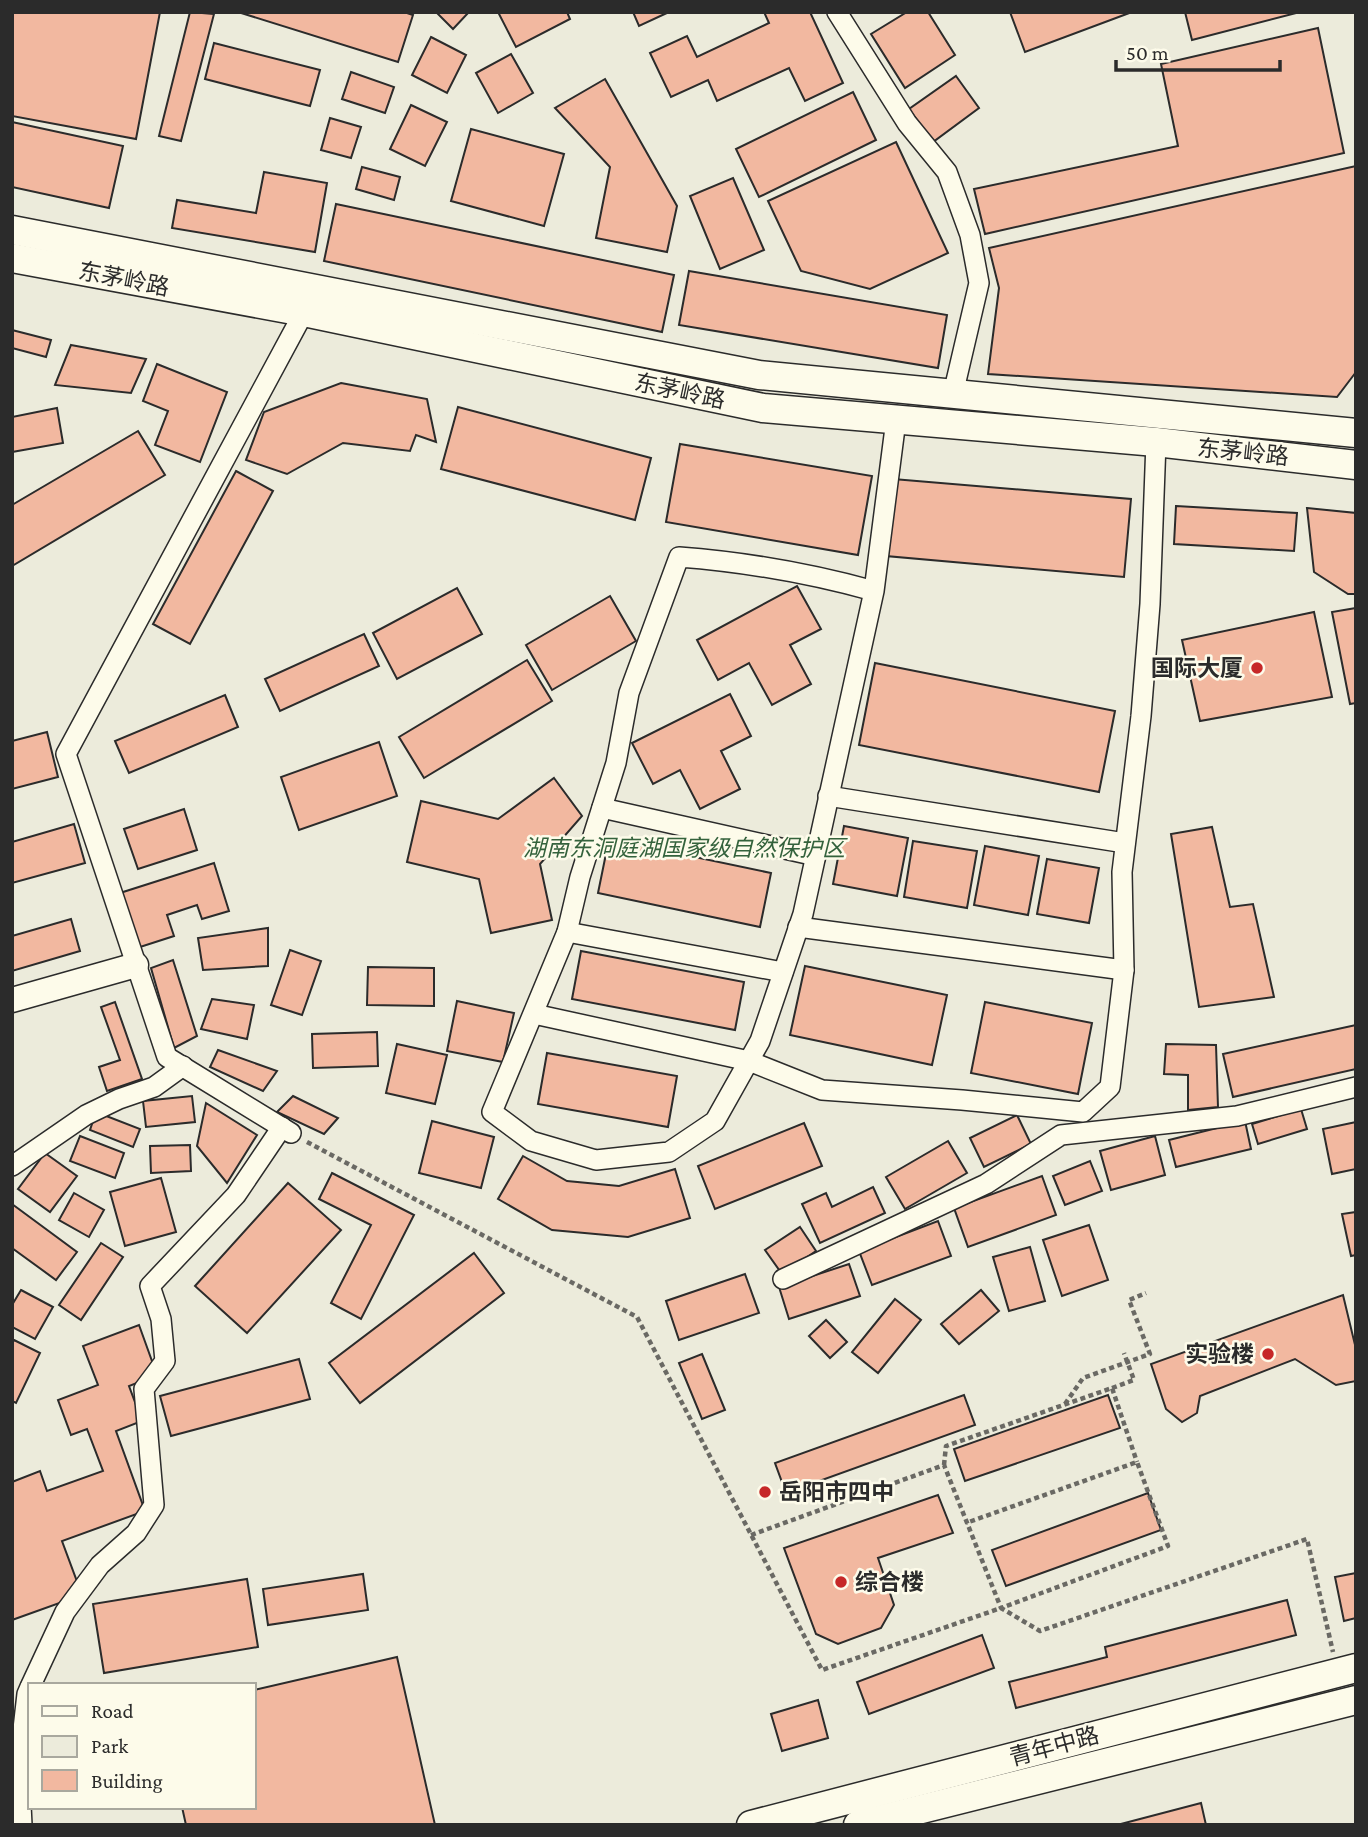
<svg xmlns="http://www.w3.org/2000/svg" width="1368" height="1837" viewBox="0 0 1368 1837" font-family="'Crimson Pro','Noto Sans SC',serif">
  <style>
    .green { fill: #ecebdb; stroke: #74746e; stroke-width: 2; fill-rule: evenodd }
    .building { fill: #f2b8a0; stroke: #2b2b2b; stroke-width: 2 }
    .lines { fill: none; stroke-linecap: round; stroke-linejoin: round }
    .minor-casing { stroke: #2b2b2b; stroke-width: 22 }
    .tertiary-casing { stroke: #2b2b2b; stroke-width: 27 }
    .secondary-casing { stroke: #2b2b2b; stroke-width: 31 }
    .path { stroke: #6a6964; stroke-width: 4.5; stroke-dasharray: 5 3.5; stroke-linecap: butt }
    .minor { stroke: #fdfbea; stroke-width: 19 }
    .tertiary { stroke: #fdfbea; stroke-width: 24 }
    .secondary { stroke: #fdfbea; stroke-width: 28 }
    .poi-dot { fill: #c62828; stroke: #fdfbea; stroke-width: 2.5 }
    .labels { text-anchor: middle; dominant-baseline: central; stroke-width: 5; stroke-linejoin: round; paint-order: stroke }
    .street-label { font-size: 23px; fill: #2b2b2b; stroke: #fdfbea }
    .poi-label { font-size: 23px; font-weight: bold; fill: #2b2b2b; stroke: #fdfbea; text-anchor: end }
    .park-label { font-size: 23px; font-style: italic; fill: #34623c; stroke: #fdfbea }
  </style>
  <rect width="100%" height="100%" fill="#fdfbea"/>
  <path class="green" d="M12 12H1356V1825H12ZM30 1685H254V1807H30Z"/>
  <g class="building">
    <polygon points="12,12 160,12 136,139 12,116"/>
    <polygon points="190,12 214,14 181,141 159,136"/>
    <polygon points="238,12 404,12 413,15 398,62"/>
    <polygon points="436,12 469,12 453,29"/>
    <polygon points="498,12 567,12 570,19 516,47"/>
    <polygon points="633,12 669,12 639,26"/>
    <polygon points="764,12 810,12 843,83 805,101 789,68 717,101 708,80 671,97 650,53 687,36 697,57 769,23"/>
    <polygon points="907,12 928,12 955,55 905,88 871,34"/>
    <polygon points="1010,12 1132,12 1025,52"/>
    <polygon points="1185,12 1300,12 1192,40"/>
    <polygon points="1318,28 1344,153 985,234 974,189 1178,146 1161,64"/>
    <polygon points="431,37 466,55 447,93 412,75"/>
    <polygon points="214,43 320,70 310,106 205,79"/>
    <polygon points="511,54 533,93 498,113 476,73"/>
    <polygon points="351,72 394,87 385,113 342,99"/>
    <polygon points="956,76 979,108 933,142 909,109"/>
    <polygon points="605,79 677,206 667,252 596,238 610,167 555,108"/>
    <polygon points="853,92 876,140 759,197 736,149"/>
    <polygon points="411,105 447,122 425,166 390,149"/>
    <polygon points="330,118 361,127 351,158 321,150"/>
    <polygon points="12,122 123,146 109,208 12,187"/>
    <polygon points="471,129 564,154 544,226 451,201"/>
    <polygon points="896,142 948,253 870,289 801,271 768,201"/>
    <polygon points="1356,166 1356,372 1337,397 988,374 999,288 989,248"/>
    <polygon points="362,167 400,177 394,200 356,189"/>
    <polygon points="264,172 327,183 315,252 172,228 177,200 256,213"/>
    <polygon points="733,178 764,250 720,269 690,196"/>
    <polygon points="336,204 674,275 662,332 324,261"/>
    <polygon points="689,271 947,315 938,368 679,325"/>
    <polygon points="12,330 51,340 46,357 12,348"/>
    <polygon points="71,345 146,359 131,393 55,385"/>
    <polygon points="157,364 227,392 200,462 155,445 168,411 143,401"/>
    <polygon points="341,383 427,399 436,442 416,435 410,451 343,443 287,474 246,460 264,412"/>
    <polygon points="458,407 651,458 635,520 441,469"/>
    <polygon points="57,408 63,443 12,452 12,417"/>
    <polygon points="138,431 165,475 12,566 12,505"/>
    <polygon points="680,444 872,476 858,555 666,522"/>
    <polygon points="236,471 273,491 190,644 153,624"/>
    <polygon points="893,479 1131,499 1124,577 886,556"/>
    <polygon points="1176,506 1297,513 1294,551 1174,544"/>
    <polygon points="1307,508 1356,513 1356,594 1348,594 1314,572"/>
    <polygon points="797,586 821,629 790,645 811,684 772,705 749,663 718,680 697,640"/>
    <polygon points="457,588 482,634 397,679 373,633"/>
    <polygon points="610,596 636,641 552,690 526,645"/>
    <polygon points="1356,608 1356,703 1350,704 1332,612"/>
    <polygon points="1314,612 1332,697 1200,721 1182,640"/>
    <polygon points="364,634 379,666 280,711 265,679"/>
    <polygon points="527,660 552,701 424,778 399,737"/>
    <polygon points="875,663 1115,711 1099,792 859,745"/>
    <polygon points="730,694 751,736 721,751 740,789 700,809 680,770 653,784 632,743"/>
    <polygon points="225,695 238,727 129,773 115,741"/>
    <polygon points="47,732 58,777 12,789 12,741"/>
    <polygon points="379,742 397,796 299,830 281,777"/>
    <polygon points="554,778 582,816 540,864 552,920 491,933 479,879 407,862 421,801 498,819"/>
    <polygon points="184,809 197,850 138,869 124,829"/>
    <polygon points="74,824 85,863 12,883 12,842"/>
    <polygon points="844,826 908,838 897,896 833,884"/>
    <polygon points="1212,827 1230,907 1253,904 1274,997 1199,1007 1171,834"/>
    <polygon points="609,839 771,873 760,927 598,893"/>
    <polygon points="913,841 977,851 967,908 904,897"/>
    <polygon points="985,846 1039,856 1028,915 974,905"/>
    <polygon points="1047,859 1099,868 1089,923 1037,914"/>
    <polygon points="214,863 229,911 202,919 197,905 167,915 174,936 137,948 120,893"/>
    <polygon points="71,919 80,951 12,971 12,936"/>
    <polygon points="268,928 268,966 203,970 198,938"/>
    <polygon points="290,950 321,961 302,1015 271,1005"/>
    <polygon points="581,951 744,982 735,1030 572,999"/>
    <polygon points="173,960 197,1036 174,1048 151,968"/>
    <polygon points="805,966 947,995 932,1065 790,1035"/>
    <polygon points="368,967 434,968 434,1006 367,1005"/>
    <polygon points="212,999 254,1005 247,1039 201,1029"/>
    <polygon points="457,1001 514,1013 503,1062 447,1051"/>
    <polygon points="115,1002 142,1079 107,1091 99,1067 120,1060 101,1007"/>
    <polygon points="985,1002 1092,1023 1078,1094 971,1073"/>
    <polygon points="1356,1025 1356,1069 1233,1097 1223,1054"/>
    <polygon points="377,1032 378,1066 313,1068 312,1034"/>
    <polygon points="397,1044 447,1055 435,1104 386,1093"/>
    <polygon points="1166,1044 1216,1045 1218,1107 1188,1110 1188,1075 1164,1074"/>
    <polygon points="218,1050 277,1071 263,1091 210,1067"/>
    <polygon points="547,1053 677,1076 668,1127 538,1104"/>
    <polygon points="192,1096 195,1122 146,1127 143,1101"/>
    <polygon points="293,1096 338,1118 324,1134 277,1112"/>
    <polygon points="206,1103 257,1135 227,1183 197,1146"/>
    <polygon points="1301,1109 1307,1129 1258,1144 1252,1124"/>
    <polygon points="96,1112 140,1129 133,1147 90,1130"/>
    <polygon points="1017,1115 1031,1144 984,1167 970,1138"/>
    <polygon points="432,1121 494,1137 481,1188 419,1173"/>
    <polygon points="1245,1121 1251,1149 1176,1167 1169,1140"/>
    <polygon points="1356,1122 1356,1169 1332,1174 1323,1129"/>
    <polygon points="804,1123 822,1166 715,1209 698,1166"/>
    <polygon points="80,1136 124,1153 115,1178 70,1161"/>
    <polygon points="1155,1136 1165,1175 1111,1190 1100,1151"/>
    <polygon points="948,1141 967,1173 905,1209 886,1177"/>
    <polygon points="190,1145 191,1171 151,1173 150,1146"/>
    <polygon points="45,1153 77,1176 50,1212 18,1189"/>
    <polygon points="523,1156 567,1181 619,1186 675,1169 690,1218 628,1237 552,1230 498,1199"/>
    <polygon points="1090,1161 1102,1191 1065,1205 1053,1176"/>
    <polygon points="332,1173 414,1215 361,1319 331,1303 371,1225 319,1199"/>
    <polygon points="1042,1176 1056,1215 968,1247 954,1208"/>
    <polygon points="161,1178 176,1232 125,1246 110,1192"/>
    <polygon points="288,1183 341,1230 247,1333 195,1286"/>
    <polygon points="873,1187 885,1213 820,1243 802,1204 826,1193 832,1207"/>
    <polygon points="74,1193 104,1210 89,1237 59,1220"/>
    <polygon points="12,1204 77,1252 56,1280 12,1248"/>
    <polygon points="1356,1212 1356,1255 1351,1256 1342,1214"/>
    <polygon points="938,1221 951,1256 872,1285 859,1251"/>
    <polygon points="1089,1225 1108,1280 1062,1296 1043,1240"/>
    <polygon points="800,1227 816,1251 782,1274 765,1250"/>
    <polygon points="101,1243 123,1257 81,1320 59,1305"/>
    <polygon points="1030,1247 1045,1301 1009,1311 993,1257"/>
    <polygon points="474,1253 504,1293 360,1403 329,1363"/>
    <polygon points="849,1264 860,1296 789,1319 779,1287"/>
    <polygon points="745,1274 759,1313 679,1340 666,1301"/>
    <polygon points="21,1290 53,1307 35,1339 12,1327 12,1305"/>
    <polygon points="981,1290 999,1311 959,1344 941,1324"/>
    <polygon points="1343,1295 1356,1349 1356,1381 1336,1385 1295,1359 1200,1396 1197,1413 1182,1422 1166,1409 1151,1364"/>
    <polygon points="895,1299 921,1320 878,1373 852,1352"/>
    <polygon points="826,1320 847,1342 830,1358 809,1336"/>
    <polygon points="139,1325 157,1375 129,1386 142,1421 116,1431 145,1511 62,1541 82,1595 12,1620 12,1482 40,1471 47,1491 103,1471 87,1429 71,1435 58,1400 98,1385 83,1346"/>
    <polygon points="14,1340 40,1353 16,1403 12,1401 12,1344"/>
    <polygon points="702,1354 725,1410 702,1419 679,1363"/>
    <polygon points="299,1359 310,1399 171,1436 160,1396"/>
    <polygon points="964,1395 975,1425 786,1493 775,1463"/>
    <polygon points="1108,1395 1120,1428 965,1481 954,1449"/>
    <polygon points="1148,1493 1161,1530 1006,1586 992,1550"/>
    <polygon points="938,1495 953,1533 878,1558 894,1605 881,1628 838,1644 816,1634 784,1548"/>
    <polygon points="1356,1573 1356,1618 1344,1621 1335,1577"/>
    <polygon points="363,1574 368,1610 268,1625 263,1589"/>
    <polygon points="247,1579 258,1647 104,1673 93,1604"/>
    <polygon points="1287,1600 1296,1635 1016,1708 1009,1682 1107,1657 1105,1647"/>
    <polygon points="982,1635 994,1668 869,1714 857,1682"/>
    <polygon points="397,1657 435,1825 186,1825 182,1807 254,1807 254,1690"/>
    <polygon points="818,1700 828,1738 782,1751 771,1714"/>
    <polygon points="1201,1803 1206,1825 1117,1825"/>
  </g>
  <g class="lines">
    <defs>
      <g id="minor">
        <polyline points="837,12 907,123 947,172 970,235 979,283 953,394"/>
        <path d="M874 591C809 573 745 562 679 557L629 693 616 763 580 877 567 932 492 1112 531 1141 596 1160 669 1152 715 1121 760 1041 803 914 874 591 896 420"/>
        <polyline points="828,796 1125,843"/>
        <polyline points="602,808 816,856"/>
        <polyline points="798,927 1124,970"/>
        <polyline points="567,932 783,972"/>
        <polyline points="534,1014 749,1061 822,1090 962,1100 1083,1112 1110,1087 1124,970 1122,872 1141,716 1150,604 1156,442"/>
        <polyline points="291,1133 167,1057 66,754 304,312"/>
        <polyline points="12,1166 86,1115 119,1099 154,1087 183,1066"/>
        <polyline points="783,1279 986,1184 1061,1135 1237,1116 1356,1087"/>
        <polyline points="31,1685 65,1612 100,1565 136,1533 154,1505 144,1389 165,1361 161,1319 150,1286 236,1195 282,1127"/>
        <polyline points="22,1825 19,1764 27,1694 30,1687"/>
      </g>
      <polyline id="tertiary" points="12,1000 136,965"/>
      <g id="secondary">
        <polyline points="12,230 759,375 1356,433"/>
        <polyline points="12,258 304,312 763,408 1156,442 1356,465"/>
        <polyline points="751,1825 1356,1668"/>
        <polyline points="858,1825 1356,1700"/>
      </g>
    </defs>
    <use href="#minor" class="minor-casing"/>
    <use href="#tertiary" class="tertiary-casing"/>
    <use href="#secondary" class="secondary-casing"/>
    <g class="path">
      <polyline points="307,1142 637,1317 822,1670 1001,1608 1040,1631 1307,1539 1333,1652"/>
      <polyline points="1112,1388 1134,1380 1124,1353"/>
      <polyline points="1065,1404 1083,1378 1150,1354 1129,1300 1146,1293"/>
      <polyline points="944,1465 946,1446 1112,1388 1137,1462"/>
      <polyline points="751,1535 944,1465 1001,1608 1168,1546 1137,1462 966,1523"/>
    </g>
    <use href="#minor" class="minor"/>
    <use href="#tertiary" class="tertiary"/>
    <use href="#secondary" class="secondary"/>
  </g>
  <g class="poi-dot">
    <circle cx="1257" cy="668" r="7"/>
    <circle cx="1268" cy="1354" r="7"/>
    <circle cx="765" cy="1492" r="7"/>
    <circle cx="841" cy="1582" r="7"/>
  </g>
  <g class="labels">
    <g class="street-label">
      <text transform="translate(124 279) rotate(11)">东茅岭路</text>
      <text transform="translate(680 391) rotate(12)">东茅岭路</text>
      <text transform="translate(1243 452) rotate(6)">东茅岭路</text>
      <text transform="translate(1054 1746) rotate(-15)">青年中路</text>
    </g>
    <g class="poi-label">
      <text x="1243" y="668">国际大厦</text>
      <text x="1254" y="1354">实验楼</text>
      <text x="779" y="1492" text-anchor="start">岳阳市四中</text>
      <text x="855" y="1582" text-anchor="start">综合楼</text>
    </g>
    <g class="park-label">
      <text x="684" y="848">湖南东洞庭湖国家级自然保护区</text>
    </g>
  </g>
  <rect width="1368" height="1837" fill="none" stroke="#2b2b2b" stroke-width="28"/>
  <rect x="28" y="1683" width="228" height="126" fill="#fdfbea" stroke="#a9a89e" stroke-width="2"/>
  <rect x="42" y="1706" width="35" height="10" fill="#fdfbea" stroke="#a9a89e" stroke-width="2"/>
  <text x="91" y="1718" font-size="21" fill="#2b2b2b">Road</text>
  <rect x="42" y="1736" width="35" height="21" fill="#ecebdb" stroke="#a9a89e" stroke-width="2"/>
  <text x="91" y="1753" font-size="21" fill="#2b2b2b">Park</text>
  <rect x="42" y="1770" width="35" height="21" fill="#f2b8a0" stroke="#a9a89e" stroke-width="2"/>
  <text x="91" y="1788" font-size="21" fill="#2b2b2b">Building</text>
  <path d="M1116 60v10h164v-10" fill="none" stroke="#2b2b2b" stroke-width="3.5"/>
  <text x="1126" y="60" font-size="21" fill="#2b2b2b" stroke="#fdfbea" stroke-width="5" paint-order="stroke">50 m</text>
</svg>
